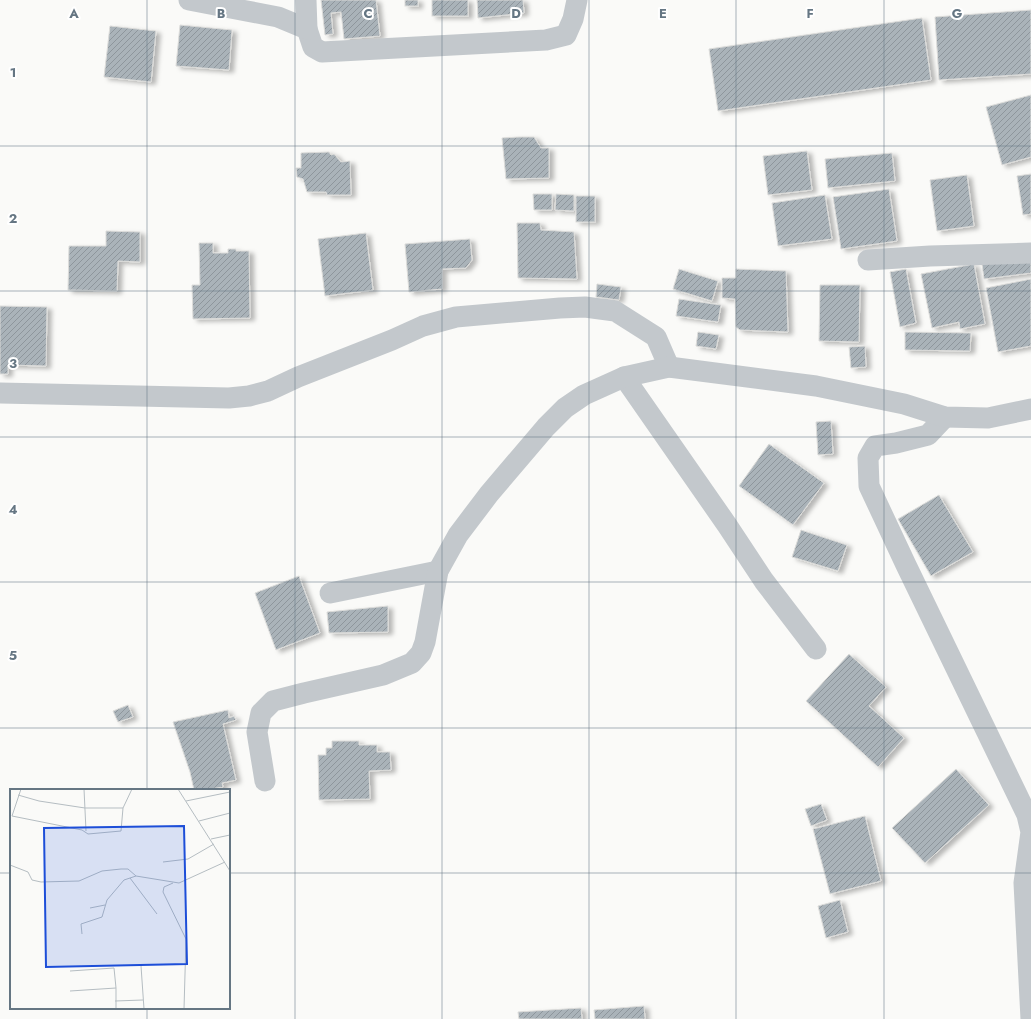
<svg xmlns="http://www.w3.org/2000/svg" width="1031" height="1019" viewBox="0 0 1031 1019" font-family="Jost,sans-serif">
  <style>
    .building { fill: url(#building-hatch); stroke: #dcdcda; filter: url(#shadow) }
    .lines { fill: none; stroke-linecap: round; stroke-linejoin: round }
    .minor { stroke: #c3c8cc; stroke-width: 21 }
    .grid { fill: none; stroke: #657683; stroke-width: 1; stroke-opacity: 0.55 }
    .inset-road { fill: none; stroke: #b5bdc2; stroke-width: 1 }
    .view { fill: #1d4ed8; fill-opacity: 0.15; stroke: #1d4ed8; stroke-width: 2 }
    .inset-edge { fill: none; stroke: #657683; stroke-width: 2 }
    .grid-label { font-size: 13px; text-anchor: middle; font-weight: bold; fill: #657683; stroke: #fff; stroke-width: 4; stroke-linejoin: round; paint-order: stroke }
  </style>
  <defs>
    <pattern id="building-hatch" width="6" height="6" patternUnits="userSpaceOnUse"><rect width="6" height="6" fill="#aab3b9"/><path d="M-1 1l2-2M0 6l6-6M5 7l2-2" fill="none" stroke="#8e969c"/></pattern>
    <filter id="shadow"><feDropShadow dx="4.5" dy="2.5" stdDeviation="2" flood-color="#0004"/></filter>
  </defs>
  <rect width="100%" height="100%" fill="#fafaf8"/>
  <g class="building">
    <polygon points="321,0 376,0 380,36 344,39 341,12 331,13 333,34 325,35"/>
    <rect x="405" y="0" width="13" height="6"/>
    <rect x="432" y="0" width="36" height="16"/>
    <polygon points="477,0 523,0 524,13 478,18"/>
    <polygon points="1031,10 1031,74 939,80 935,17"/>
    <polygon points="922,18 931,80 718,111 709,49"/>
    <polygon points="180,25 232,30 229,70 176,66"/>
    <polygon points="110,26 156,31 151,82 104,77"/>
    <polygon points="1031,95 1031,157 1002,165 986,107"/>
    <polygon points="519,137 534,137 541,148 549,148 549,178 506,179 502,138"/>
    <polygon points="807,151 812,190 768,195 763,156"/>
    <polygon points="329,152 331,155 334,154 341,162 350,161 351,195 327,195 326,192 307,192 303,179 297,177 296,168 301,168 301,153"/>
    <polygon points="892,153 895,181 828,188 825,159"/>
    <polygon points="1031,174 1031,214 1023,215 1017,176"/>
    <polygon points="967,175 974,226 937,231 930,180"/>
    <polygon points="889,189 897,241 841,249 833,197"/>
    <polygon points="533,194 552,194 552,210 534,210"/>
    <polygon points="556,194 574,195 574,211 555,210"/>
    <polygon points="825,195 832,239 778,246 772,203"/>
    <rect x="576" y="196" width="19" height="26"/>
    <polygon points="517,223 540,223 541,230 574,232 577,279 518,278"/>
    <polygon points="106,231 140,232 140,262 118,261 117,291 68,290 69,246 106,246"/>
    <polygon points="366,233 373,290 325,296 318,239"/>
    <polygon points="470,239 472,260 466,268 442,269 442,289 409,292 405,244"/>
    <polygon points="199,243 213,243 213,253 228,253 228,249 236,249 236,251 249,251 250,318 193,319 192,285 200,285"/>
    <polygon points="1031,259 1031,273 984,279 982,264"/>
    <polygon points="974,264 985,324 960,329 959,322 932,328 921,274"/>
    <polygon points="679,269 718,281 712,301 673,289"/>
    <polygon points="736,269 786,271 788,332 740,330 736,327 735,299 722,298 722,278 736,278"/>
    <polygon points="906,269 916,323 900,327 890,272"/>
    <polygon points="1031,279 1031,346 998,352 986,288"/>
    <polygon points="597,284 621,287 619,300 596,297"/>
    <polygon points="820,285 860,285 859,342 819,341"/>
    <polygon points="679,299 721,305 718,322 676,316"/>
    <polygon points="0,306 47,307 46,366 8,365 8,374 0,374"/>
    <polygon points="698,332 719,335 716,349 696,346"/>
    <polygon points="905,332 971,333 970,351 905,350"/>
    <polygon points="865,346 866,367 851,368 849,347"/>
    <polygon points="831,421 833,454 818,455 816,422"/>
    <polygon points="769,444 824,483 793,525 739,486"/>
    <polygon points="939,495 973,552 931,576 898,519"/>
    <polygon points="801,530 847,545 838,571 792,557"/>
    <polygon points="299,576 320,633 276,650 255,593"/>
    <polygon points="388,606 388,632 329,633 327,612"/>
    <polygon points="849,654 886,687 869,706 904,738 878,767 806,701"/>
    <polygon points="128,705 133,717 118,722 113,711"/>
    <polygon points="228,710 229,718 234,716 236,720 223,724 236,780 222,783 223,787 210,789 210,790 194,790 190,772 173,722"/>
    <polygon points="332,741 359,741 359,745 377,745 377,752 390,752 391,770 369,771 370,799 319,800 318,755 326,755 326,748 332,748"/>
    <polygon points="956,769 989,805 925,863 892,828"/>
    <polygon points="821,804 827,820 811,826 805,809"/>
    <polygon points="865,816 881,881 830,894 813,829"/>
    <polygon points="840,900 848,932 826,938 818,906"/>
    <polygon points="644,1006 645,1019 595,1019 594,1010"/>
    <polygon points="581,1008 582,1019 519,1019 518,1012"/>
  </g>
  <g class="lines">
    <g class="minor">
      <polyline points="189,0 278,17 307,29 313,47 322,52 546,40 566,35 573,19 577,0"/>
      <polyline points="306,0 307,29"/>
      <polyline points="868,260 930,256 1031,253"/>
      <polyline points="624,377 727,525 764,581 816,649"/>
      <polyline points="0,393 229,398 249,396 268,391 298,377 392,340 423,326 456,317 560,308 585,307 615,311 656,337 669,367"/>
      <polyline points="945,417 928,435 896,443 875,446 868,458 869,486 906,565 1027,815 1031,832 1024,883 1031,1019"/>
      <polyline points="330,593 438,571"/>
      <polyline points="265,781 257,732 261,713 273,701 304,693 383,675 412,663 421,653 425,642 438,571 458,535 489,494 546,427 565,408 584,395 624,377 669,367 816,386 904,404 945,417 988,418 1031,409"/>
    </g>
  </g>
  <path class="grid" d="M147 0V790M295 0V1019M442 0V1019M589 0V1019M736 0V1019M884 0V1019M0 146H1031M0 291H1031M0 437H1031M0 582H1031M0 728H1031M0 873H11M229 873H1031M147 1008V1019"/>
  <g transform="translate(10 789)">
    <rect width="220" height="220" fill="#fafaf8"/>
    <path class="inset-road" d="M11 0 2 27 72 41 78 45 111 42 113 19 122 0M74 0 76 42M168 0 220 82M8 6 29 12 75 19H113M176 12 220 3M189 32 220 24M201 50 220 46M153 73 178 70 204 55M0 76 18 83 22 91 31 93 69 92 92 82 111 80H118L126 87M120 89 147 125M163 94 154 98 153 103 176 150 174 220M80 119 95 116M72 145 71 135 92 128 97 111 114 91 126 87 169 94 215 73M131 177 134 220M60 182 104 179 106 199M60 202 106 199V220M105 212 133 211"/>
    <path class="view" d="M174 37 177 175 36 178 34 39Z"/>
    <rect width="220" height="220" class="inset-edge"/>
  </g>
  <g class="grid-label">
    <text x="74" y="18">A</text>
    <text x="221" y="18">B</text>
    <text x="368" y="18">C</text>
    <text x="516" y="18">D</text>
    <text x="663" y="18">E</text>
    <text x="810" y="18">F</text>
    <text x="957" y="18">G</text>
    <text x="13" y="77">1</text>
    <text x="13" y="223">2</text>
    <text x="13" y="368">3</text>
    <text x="13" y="514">4</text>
    <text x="13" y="660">5</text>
  </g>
</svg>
